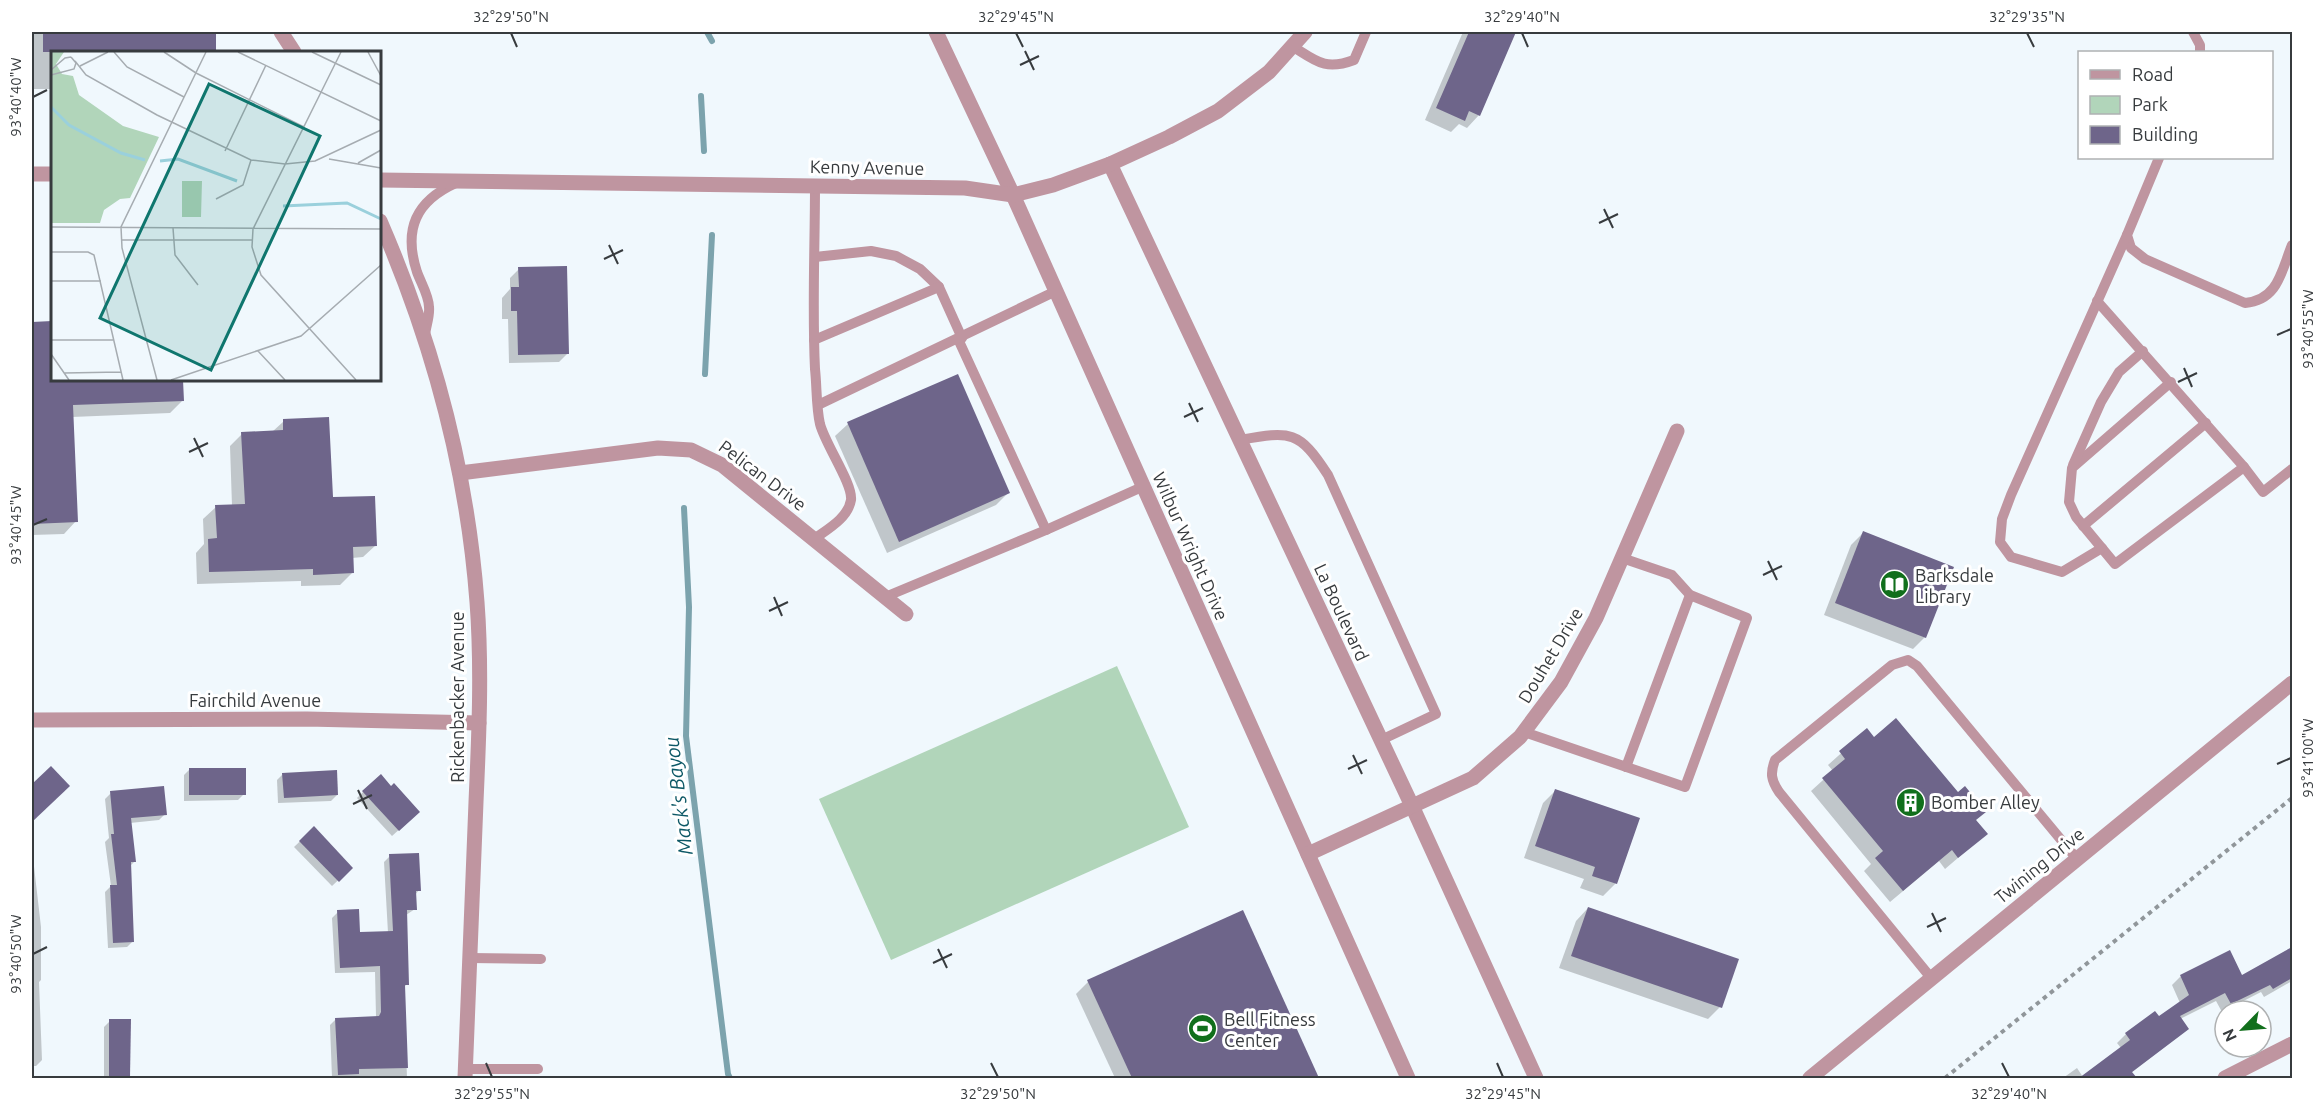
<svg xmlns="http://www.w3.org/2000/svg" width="2324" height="1110" viewBox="0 0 2324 1110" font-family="Ubuntu,sans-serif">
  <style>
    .green { fill: #b1d5ba }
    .shadow { fill: #0003 }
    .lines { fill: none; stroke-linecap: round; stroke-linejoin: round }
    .stream { stroke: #7ca3ad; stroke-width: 6 }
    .building { fill: #6e658a }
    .path { stroke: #90969a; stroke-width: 4; stroke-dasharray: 4.5 4.5; stroke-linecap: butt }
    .lane { stroke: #bf95a0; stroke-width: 10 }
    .street { stroke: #bf95a0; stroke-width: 15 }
    .ticks { fill: none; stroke: #373b3e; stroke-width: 2 }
    .labels { text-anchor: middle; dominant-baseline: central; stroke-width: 6; stroke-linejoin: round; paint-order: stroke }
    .street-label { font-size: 18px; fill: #373b3e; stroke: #fff }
    .poi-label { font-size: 18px; fill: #373b3e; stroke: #fff; text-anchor: start }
    .water-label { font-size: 20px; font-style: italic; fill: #0d5866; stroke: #fff }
    .inset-river { fill: none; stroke: #9ad0dc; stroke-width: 3 }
    .inset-road { fill: none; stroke: #a6acb1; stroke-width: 1.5 }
    .view { fill: #0f766e; fill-opacity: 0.15; stroke: #0f766e; stroke-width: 3 }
    .inset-edge { fill: none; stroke: #373b3e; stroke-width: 3 }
    .neatline { fill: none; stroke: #373b3e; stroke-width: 2 }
    .ticks-label { font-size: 15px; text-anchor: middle; fill: #373b3e }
  </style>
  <rect width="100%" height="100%" fill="#f0f8fd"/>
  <polygon class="green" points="1117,666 1189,827 891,960 819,799"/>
  <g class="shadow">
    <polygon points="32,32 214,32 214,52 52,52 52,89 32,89"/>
    <polygon points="1463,32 1515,32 1479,115 1467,128 1459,124 1451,132 1425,120"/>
    <polygon points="519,269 568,353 559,362 509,363 508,319 502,319 502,298 510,289 510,278"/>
    <polygon points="52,322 52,380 181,380 182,401 170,413 72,417 76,521 64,534 32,535 32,323"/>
    <polygon points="957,376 1008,493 996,505 887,553 835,436 848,424"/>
    <polygon points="284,421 331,499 376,545 363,557 352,558 353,572 340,585 301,586 301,581 197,584 196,553 204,544 203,519 216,507 232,506 230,446 242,434 272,432"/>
    <polygon points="1863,533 1925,637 1913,649 1824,615 1851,545"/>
    <polygon points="1867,730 1874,739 1957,794 1986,834 1945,869 1939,861 1890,902 1864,871 1871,864 1811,791 1833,771 1828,765"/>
    <polygon points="190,769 244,794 238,800 184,801 184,775"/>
    <polygon points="283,774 337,795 331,801 278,803 277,780"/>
    <polygon points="1556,790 1616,883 1603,896 1580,888 1584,879 1524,858 1543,803"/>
    <polygon points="363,792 412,818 392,836 357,798"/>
    <polygon points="111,793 165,814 159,820 130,823 135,861 129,867 133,941 127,947 108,948 105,892 111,886 105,842 109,838 105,799"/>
    <polygon points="314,828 351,868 332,886 294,847"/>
    <polygon points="32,849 41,927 41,980 39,982 42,1060 36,1066 32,1066"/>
    <polygon points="390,856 419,890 415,895 415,909 406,915 407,984 404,987 407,1078 332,1078 330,1025 336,1019 376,1017 375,972 335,973 332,918 338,912 358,933 388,933 384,862"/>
    <polygon points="1588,908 1720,1007 1708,1019 1559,968 1576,921"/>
    <polygon points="1242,912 1318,1078 1115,1078 1076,994 1088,982"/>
    <polygon points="2292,949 2292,981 2264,997 2261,992 2222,1012 2216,1001 2180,1019 2188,1029 2131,1073 2128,1078 2063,1078 2077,1068 2083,1077 2121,1048 2117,1043 2126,1034 2159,1019 2180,1003 2172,985 2180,977 2229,952 2242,977"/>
    <polygon points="110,1021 129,1076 126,1078 104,1078 104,1027"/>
  </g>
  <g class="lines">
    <g class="stream">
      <polyline points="707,32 712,41"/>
      <polyline points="701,96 704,151"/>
      <polyline points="705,374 712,235"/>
      <polyline points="684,508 689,607 686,736 728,1074 730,1078"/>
    </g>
  </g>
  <g class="building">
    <rect x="43" y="32" width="173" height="20"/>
    <polygon points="1469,32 1516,32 1480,116 1469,111 1465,121 1436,108"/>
    <polygon points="567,266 569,354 518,355 517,311 511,311 511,287 519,287 518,267"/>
    <polygon points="52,321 52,380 183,380 184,401 73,405 78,522 32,524 32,322"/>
    <polygon points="958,374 1010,493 899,542 847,422"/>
    <polygon points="329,417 333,497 375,496 377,546 353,547 354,573 313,575 313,569 209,572 208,539 217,538 215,505 245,504 241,432 283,430 283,419"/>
    <polygon points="1863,531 1954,567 1926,638 1835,603"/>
    <polygon points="1896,718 1958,792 1965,786 1986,812 1976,820 1988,834 1958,858 1952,850 1903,891 1875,858 1883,851 1822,778 1845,759 1839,751 1867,728 1874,737"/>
    <polygon points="51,766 70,786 32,822 32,784"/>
    <rect x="189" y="768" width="57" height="27"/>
    <polygon points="337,770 338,795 284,798 282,773"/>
    <polygon points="381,774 391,786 394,783 420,812 399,831 362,791"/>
    <polygon points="164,786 167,815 131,818 136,862 131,862 134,942 113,943 110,885 117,885 111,834 114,834 110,791"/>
    <polygon points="1555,789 1640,818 1617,884 1592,876 1595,867 1535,846"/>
    <polygon points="314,826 353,868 339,882 299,841"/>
    <polygon points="419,853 421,891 416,891 417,910 407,910 409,985 405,985 408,1068 359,1069 359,1074 338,1075 335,1018 379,1016 381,1012 380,966 340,968 337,910 359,909 360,932 393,931 389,854"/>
    <polygon points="1588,907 1739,959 1722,1008 1571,956"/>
    <polygon points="1243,910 1319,1078 1132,1078 1087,980"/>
    <polygon points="2292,947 2292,978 2273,989 2270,985 2231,1004 2225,993 2180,1016 2189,1029 2132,1072 2137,1078 2079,1078 2130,1040 2125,1033 2155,1011 2159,1016 2189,995 2180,975 2230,950 2242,975"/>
    <polygon points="109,1019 131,1019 130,1077 109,1077"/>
  </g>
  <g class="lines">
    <polyline class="path" points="1945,1078 2292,798"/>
    <g class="lane">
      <polyline points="2193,32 2200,45 2200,52"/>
      <path d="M1292 46C1316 61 1325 71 1354 60L1366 32"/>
      <path d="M2159 158 2127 235 2131 248 2145 259 2245 303C2278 300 2281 272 2292 245"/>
      <polyline points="815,257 871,251 896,256 920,269 939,287 962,338"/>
      <polyline points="2097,301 2244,467"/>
      <path d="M425 335C426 326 430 316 429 307 429 296 421 283 417 272 403 229 416 201 456 183"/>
      <polyline points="958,339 1046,530 1142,487"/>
      <polyline points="814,340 939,287"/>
      <polyline points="2171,382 2072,468 2069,502 2076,517 2115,564 2244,467 2263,492 2292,469"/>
      <polyline points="818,405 1056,291"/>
      <path d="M1240 440C1291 431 1299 430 1328 475L1436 714 1381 740"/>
      <polyline points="2073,465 2101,402 2119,372 2143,351"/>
      <polyline points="2083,526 2206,423"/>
      <path d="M814 539C828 529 848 518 851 500 853 484 825 444 820 424 816 406 817 387 815 369 812 308 815 246 815 185"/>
      <polyline points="2102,548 2062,572 2011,557 2000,542 2002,519 2011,495 2127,235"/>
      <polyline points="885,597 1046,530"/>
      <polyline points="1524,732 1685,787 1747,618 1690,595 1672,575 1622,558"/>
      <polyline points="1626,767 1690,595"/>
      <polyline points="470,958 541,959"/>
      <path d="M1932 979 1779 792C1771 780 1770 773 1775 760L1892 665 1908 660 1917 666 2077 859"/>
      <polyline points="466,1069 538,1069"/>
    </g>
    <g class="street">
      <polyline points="281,32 294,52"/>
      <polyline points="936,32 1013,195 1408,1078"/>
      <polyline points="1110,164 1413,808 1536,1078"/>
      <polyline points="32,174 52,174"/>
      <polyline points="380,180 965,188 1013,195 1053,185 1110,164 1169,137 1218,111 1269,72 1305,32"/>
      <path d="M380 221C433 343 467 469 477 602 482 668 479 735 476 802 473 894 469 986 465 1078"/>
      <polyline points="460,473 658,448 691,450 722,465 906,614"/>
      <polyline points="32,720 307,719 479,723"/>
      <polyline points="1308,854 1473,778 1520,737 1561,682 1596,618 1677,431"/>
      <polyline points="1810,1078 2292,683"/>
      <polyline points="2225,1078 2292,1044"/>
    </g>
  </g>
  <path class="ticks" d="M511 33 517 47M1016 33 1023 47M1522 33 1528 47M2027 33 2034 47M1025 51 1034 70M1020 65 1039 56M33 97 47 90M1604 209 1613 228M1599 223 1618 214M609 245 618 264M604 259 623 250M2277 335 2291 329M2184 368 2192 387M2178 382 2197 373M1189 403 1198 422M1184 417 1203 408M194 438 203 457M189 452 208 443M33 525 47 519M1768 561 1777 580M1763 575 1782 566M774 597 782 616M769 611 788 602M1353 755 1362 774M2277 764 2291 758M1348 769 1367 760M358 790 367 809M353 804 372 795M1932 913 1941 932M1927 927 1946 918M938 949 947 968M33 954 47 947M933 963 952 954M486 1063 492 1077M991 1063 998 1077M1497 1063 1503 1077M2002 1063 2009 1077"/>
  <defs>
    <symbol id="library-disc" viewBox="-11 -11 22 22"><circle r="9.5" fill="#116f1c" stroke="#fff"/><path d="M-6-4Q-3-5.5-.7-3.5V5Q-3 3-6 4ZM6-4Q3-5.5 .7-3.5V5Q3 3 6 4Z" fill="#fff"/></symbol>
    <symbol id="building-disc" viewBox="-11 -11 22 22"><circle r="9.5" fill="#116f1c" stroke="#fff"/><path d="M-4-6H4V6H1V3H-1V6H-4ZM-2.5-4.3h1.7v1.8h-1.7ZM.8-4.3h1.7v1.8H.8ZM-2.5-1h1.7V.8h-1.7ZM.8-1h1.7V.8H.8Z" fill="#fff"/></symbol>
    <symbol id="stadium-disc" viewBox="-11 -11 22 22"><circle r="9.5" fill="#116f1c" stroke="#fff"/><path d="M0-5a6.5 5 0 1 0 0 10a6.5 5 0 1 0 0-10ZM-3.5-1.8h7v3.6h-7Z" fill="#fff"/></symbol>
  </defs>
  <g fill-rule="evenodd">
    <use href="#library-disc" x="1878" y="568" width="33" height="33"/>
    <use href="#building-disc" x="1894" y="786" width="33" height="33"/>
    <use href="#stadium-disc" x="1186" y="1012" width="33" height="33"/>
  </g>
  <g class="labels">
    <g class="street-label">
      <text transform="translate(867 167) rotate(1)">Kenny Avenue</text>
      <text transform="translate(763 475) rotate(37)">Pelican Drive</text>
      <text transform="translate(1191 546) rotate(66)">Wilbur Wright Drive</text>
      <text transform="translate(1342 612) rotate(65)">La Boulevard</text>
      <text transform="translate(1550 655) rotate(-59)">Douhet Drive</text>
      <text transform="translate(457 697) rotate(-90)">Rickenbacker Avenue</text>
      <text x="255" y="700">Fairchild Avenue</text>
      <text transform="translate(2039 865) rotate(-39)">Twining Drive</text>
    </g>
    <g class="poi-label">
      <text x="1915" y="575">Barksdale<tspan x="1915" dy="21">Library</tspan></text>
      <text x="1931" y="802">Bomber Alley</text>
      <text x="1224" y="1019">Bell Fitness<tspan x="1224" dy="21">Center</tspan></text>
    </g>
    <g class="water-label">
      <text transform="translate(678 796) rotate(-97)">Mack's Bayou</text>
    </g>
  </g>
  <g transform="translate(51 51)">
    <rect width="330" height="330" fill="#f0f8fd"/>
    <path d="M0 1H13L5 13 11 23 22 25 28 44 72 75 108 86 79 147 69 148 53 159 49 172H0ZM131 130H151L150 166H131Z" fill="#b1d5ba"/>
    <path class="inset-river" d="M0 56 18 74 70 102 94 109M109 110 127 108 186 130M232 155 296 152 330 168"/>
    <path class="inset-road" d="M63 1 76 16 133 46M113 1 145 22 253 76M187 1 330 70M261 1 330 34M290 1 202 178 201 196 210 224 305 329M317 1 330 25M24 10 35 24 106 64 200 109 234 113 264 110 330 79M29 15 57 1M0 19 14 7 20 6M0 24 23 18 25 12 20 6M174 100 215 14M278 108 330 117M307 112 330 99M165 148 192 134 200 109M0 176 330 178M122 177 124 204 147 234M70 189H201M0 201H37L43 204 72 329M0 230H50M0 289H62M207 300 234 329M0 303 18 329M13 322 70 321M106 329 71 197 70 176 155 1M120 329 250 285 330 214"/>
    <path class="view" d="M158 33 269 85 160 319 49 267Z"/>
    <rect width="330" height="330" class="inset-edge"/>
  </g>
  <rect width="2324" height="1110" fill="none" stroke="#ffffff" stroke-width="66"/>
  <rect x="2078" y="51" width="195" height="108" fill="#ffffff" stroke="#afb1b2" stroke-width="1.5"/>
  <rect x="2090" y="70" width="30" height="9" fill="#bf95a0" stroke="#afb1b2" stroke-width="1.5"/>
  <text x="2132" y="81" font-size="18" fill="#373b3e">Road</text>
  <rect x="2090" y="96" width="30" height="18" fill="#b1d5ba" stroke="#afb1b2" stroke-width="1.5"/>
  <text x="2132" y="111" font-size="18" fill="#373b3e">Park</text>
  <rect x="2090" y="126" width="30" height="18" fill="#6e658a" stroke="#afb1b2" stroke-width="1.5"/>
  <text x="2132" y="141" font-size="18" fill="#373b3e">Building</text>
  <g transform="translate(2243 1029) rotate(245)"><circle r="28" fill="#ffffff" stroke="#afb1b2" stroke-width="1.5"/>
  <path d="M0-4.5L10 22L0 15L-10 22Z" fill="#116f1c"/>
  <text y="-9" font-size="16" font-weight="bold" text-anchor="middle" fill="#373b3e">N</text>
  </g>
  <rect x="33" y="33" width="2258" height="1044" class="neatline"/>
  <g class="ticks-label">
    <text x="511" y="22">32°29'50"N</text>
    <text x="1016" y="22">32°29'45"N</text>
    <text x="1522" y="22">32°29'40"N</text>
    <text x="2027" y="22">32°29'35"N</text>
    <text transform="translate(16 97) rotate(-90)" y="5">93°40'40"W</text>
    <text transform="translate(2308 329) rotate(-90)" y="5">93°40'55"W</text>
    <text transform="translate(16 525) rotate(-90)" y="5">93°40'45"W</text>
    <text transform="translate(2308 758) rotate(-90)" y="5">93°41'00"W</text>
    <text transform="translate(16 954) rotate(-90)" y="5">93°40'50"W</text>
    <text x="492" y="1099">32°29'55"N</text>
    <text x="998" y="1099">32°29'50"N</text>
    <text x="1503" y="1099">32°29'45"N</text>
    <text x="2009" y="1099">32°29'40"N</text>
  </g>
</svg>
